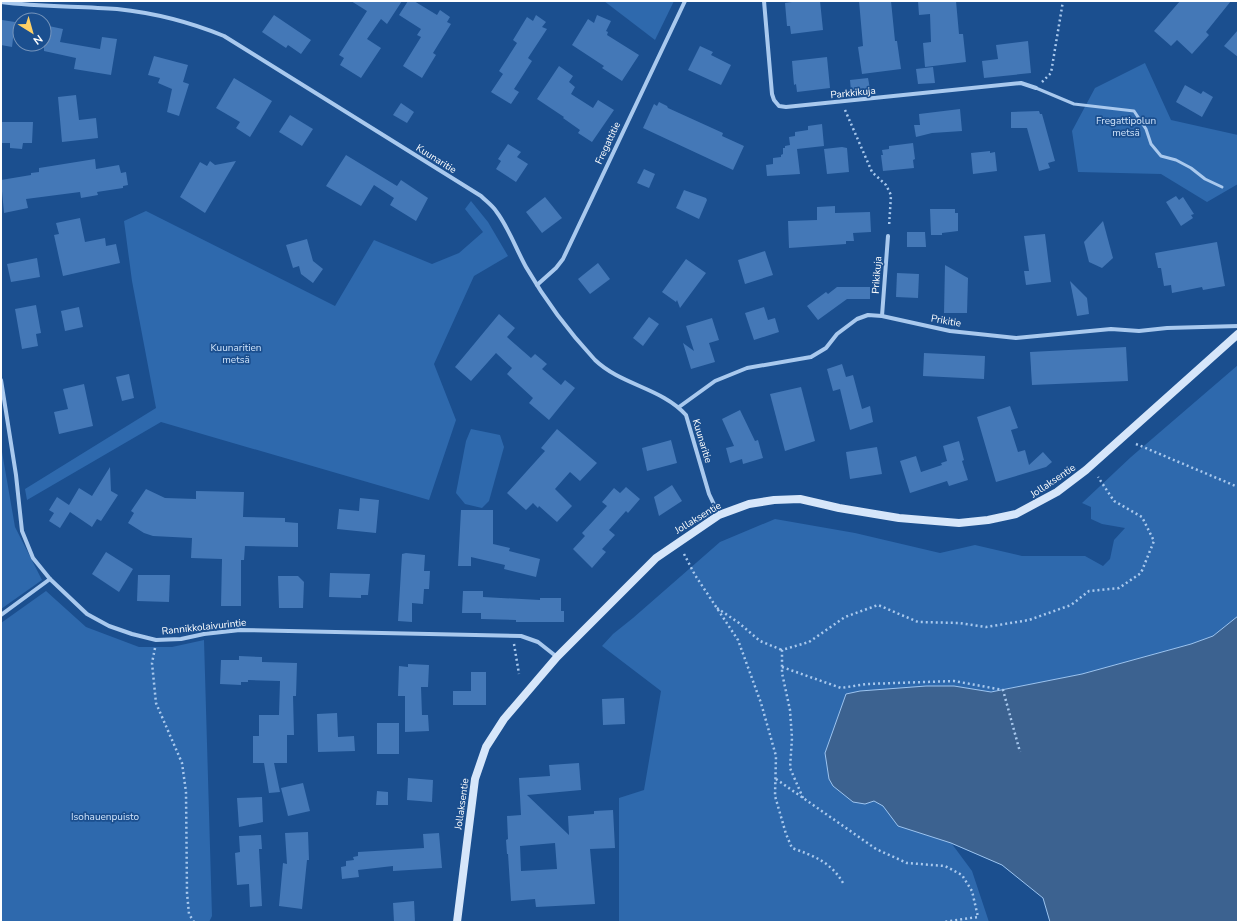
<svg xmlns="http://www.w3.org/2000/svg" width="1239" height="923" viewBox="0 0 1239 923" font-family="'Nunito Sans',sans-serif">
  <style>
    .green { fill: #2e69ad }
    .water { fill: #3c6290; stroke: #9cc4f0 }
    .building { fill: #4478b7; fill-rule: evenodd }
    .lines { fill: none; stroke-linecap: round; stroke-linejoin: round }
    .path { stroke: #a9c9ee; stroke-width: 2.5; stroke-dasharray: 2 3; stroke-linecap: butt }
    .lane { stroke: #a9c9ee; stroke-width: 3 }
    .street { stroke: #a9c9ee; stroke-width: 4 }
    .secondary { stroke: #d6e6fa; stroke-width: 8 }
    .labels { text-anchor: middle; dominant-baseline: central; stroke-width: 3.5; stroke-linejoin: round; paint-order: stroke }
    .street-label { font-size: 10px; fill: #fff; stroke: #1b4f8f }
    .park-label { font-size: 10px; fill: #cfe3fa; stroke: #1b4f8f }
  </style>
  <rect width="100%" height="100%" fill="#1b4f8f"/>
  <g class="green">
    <polygon points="604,1 674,1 655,40"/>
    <polygon points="1145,63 1171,120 1238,135 1238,184 1207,202 1161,174 1078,172 1072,131 1095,88"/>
    <polygon points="471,201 488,222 508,256 474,276 434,364 456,420 429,500 161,422 27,500 25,489 156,408 132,281 124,221 146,211 335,306 374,240 432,264 459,253 483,232 465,209"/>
    <polygon points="1238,365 1238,616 1213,636 1191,644 1082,674 990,692 954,686 969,833 1043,898 1002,865 952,844 972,871 989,922 619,922 619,798 644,790 661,691 602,646 613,634 633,618 720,542 775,519 855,533 940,553 975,545 1022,556 1085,556 1103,566 1110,559 1114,540 1125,528 1102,524 1091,519 1091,507 1082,503 1131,457"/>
    <polygon points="471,429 500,435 504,447 489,501 482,508 465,504 456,493 466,441"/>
    <polygon points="1,446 15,527 42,580 1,609"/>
    <polygon points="46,591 86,627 139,647 172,647 204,640 212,916 209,922 1,922 1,623"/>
  </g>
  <polygon class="water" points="1238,616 1238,922 1050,922 1043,898 1002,865 951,843 898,826 883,806 874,801 865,804 853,802 833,786 829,779 825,753 846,694 860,691 926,686 954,686 991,692 1082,674 1191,644 1213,636"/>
  <g class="building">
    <polygon points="351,1 402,1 387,24 381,19 367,39 381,48 361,78 340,65 344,58 339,55 367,11"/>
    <polygon points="408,1 414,1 437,15 440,10 450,17 447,22 451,24 433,53 436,55 422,78 403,66 421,37 417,35 421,29 399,15"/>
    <polygon points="799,1 820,1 823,30 791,34 790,26 787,26 785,3"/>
    <polygon points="859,1 891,1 895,41 897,41 901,69 862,74 858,47 863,46"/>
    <polygon points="918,1 956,1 959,34 963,34 966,62 925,67 923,43 931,42 930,14 919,15"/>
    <polygon points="1180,1 1231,1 1206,32 1209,35 1192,54 1177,40 1171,46 1154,31"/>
    <polygon points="274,15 311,40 301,54 288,45 286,48 262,32"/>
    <polygon points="536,15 546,22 542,27 547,29 528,58 532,61 514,89 519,92 511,104 491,92 503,74 499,71 517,43 513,40 527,17 533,21"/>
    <polygon points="597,15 611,21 606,31 608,32 607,35 639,55 622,81 602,68 604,66 572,45 588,19 594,23"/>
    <polygon points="2,20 15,22 12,47 1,45"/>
    <polygon points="44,25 63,29 60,42 100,49 102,37 117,39 111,75 74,69 76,58 44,51"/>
    <polygon points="1238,30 1238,57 1224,46"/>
    <polygon points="1028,41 1031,73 984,78 982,61 998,59 996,45"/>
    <polygon points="700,46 713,52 711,55 731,65 721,85 688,70"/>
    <polygon points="154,56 188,65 183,82 189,84 179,116 167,112 172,89 158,83 160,78 148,75"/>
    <polygon points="827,57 830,88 797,92 796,84 794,85 792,61"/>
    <polygon points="559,66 573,76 569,82 575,87 571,94 593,108 598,100 614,110 592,142 578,133 580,130 563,118 564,117 537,99"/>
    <polygon points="933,67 935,83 918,84 916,69"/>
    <polygon points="234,78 272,101 250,137 236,128 240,122 216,108"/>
    <polygon points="868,78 870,89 851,91 850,80"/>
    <polygon points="1185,85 1201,94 1203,91 1213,97 1202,117 1176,102"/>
    <polygon points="76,95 79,120 96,118 98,138 62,142 58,97"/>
    <polygon points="659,102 667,106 668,108 723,133 722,136 744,146 733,170 643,128 654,104 657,106"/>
    <polygon points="401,103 414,112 407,123 393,115"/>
    <polygon points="960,109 962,131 932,133 916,137 914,125 920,125 919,114"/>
    <polygon points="1039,111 1040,114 1042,114 1055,161 1048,163 1050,168 1039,171 1027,128 1011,128 1011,112"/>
    <polygon points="290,115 313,129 302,146 279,132"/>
    <polygon points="1,122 33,122 32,143 23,143 22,149 10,148 10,143 1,143"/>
    <polygon points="822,124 824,146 797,149 800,174 767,176 766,165 773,164 773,158 781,157 781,155 783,154 783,148 785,148 785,146 790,145 789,137 795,136 795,132 808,130 808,126"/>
    <polygon points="913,143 915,159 913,160 914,168 883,171 881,155 883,155 882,150 889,149 889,146"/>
    <polygon points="508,144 521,152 517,157 528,164 516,182 496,169 501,161 498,159"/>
    <polygon points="842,147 847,148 849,172 827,174 824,149"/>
    <polygon points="990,151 990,153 995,152 997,171 973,174 971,153"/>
    <polygon points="346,155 397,186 401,180 428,198 416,221 390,205 394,198 374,185 361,206 326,186"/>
    <polygon points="95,159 96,169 119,165 121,173 126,172 128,185 123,186 123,188 97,192 98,195 81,198 80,192 26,199 28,208 4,213 1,180 31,175 31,173 39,172 39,168"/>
    <polygon points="210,161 215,165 236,161 205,213 180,197 200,162 207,166"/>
    <polygon points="644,169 655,174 649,188 637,183"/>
    <polygon points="684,190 706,198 707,200 699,219 676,208"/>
    <polygon points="1176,196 1179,200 1183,197 1194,214 1191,215 1193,218 1181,226 1166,202"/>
    <polygon points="545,197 562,218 542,233 526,212"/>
    <polygon points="835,206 835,213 870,212 871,232 853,233 854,241 846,241 846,244 789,248 788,221 817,220 817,207"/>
    <polygon points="930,209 955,209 955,213 958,213 958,231 942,233 942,235 931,235"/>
    <polygon points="80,218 85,242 105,238 106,246 116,244 120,263 63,276 54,235 59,234 56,223"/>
    <polygon points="1103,221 1113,258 1102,268 1089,262 1084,242"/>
    <polygon points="907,232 925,232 926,247 907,247"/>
    <polygon points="1045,234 1051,282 1026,285 1024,271 1029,271 1024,236"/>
    <polygon points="307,239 313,261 323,269 313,283 301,274 299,266 293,268 286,245"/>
    <polygon points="1217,242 1225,286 1203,290 1202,287 1172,293 1171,285 1164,286 1161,268 1158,268 1155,253"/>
    <polygon points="765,251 773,275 745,284 738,260"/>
    <polygon points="37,258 40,277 11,282 7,264"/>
    <polygon points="686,259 706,273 680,308 677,300 676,302 662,292"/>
    <polygon points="598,263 610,279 590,294 578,279"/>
    <polygon points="945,265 968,278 967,313 944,313"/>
    <polygon points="897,273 919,274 918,298 896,297"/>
    <polygon points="1070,281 1087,298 1089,314 1077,316"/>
    <polygon points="837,287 870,287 870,299 847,299 818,320 807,306 826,292 828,294"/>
    <polygon points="36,305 41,333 36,334 38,346 22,349 15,309"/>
    <polygon points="79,307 83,327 65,331 61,311"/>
    <polygon points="764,307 768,320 775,318 779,332 754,340 745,313"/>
    <polygon points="499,314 515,328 507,337 531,358 535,354 547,364 542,369 561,385 565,380 575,388 549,420 529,403 533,398 507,374 512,368 496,353 471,381 455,367"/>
    <polygon points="649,317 659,324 643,346 633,338"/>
    <polygon points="712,318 719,340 709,343 715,362 691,369 683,343 694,351 686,326"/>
    <polygon points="1126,347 1128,381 1032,385 1030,352"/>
    <polygon points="924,353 985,356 984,379 923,376"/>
    <polygon points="842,364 846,377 853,375 862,409 870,406 873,422 850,430 840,389 833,391 827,369"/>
    <polygon points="129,374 134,398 122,401 116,377"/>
    <polygon points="84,384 93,426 59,434 54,412 68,409 63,389"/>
    <polygon points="801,387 815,441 785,451 770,394"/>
    <polygon points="1010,406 1018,428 1011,430 1018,452 1025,450 1029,465 1043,452 1052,462 1046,467 996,482 977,417"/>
    <polygon points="740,410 755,441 758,440 763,458 743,464 742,459 730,463 726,448 734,446 722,419"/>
    <polygon points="557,429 597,463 580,481 570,472 555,489 572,506 557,522 539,506 538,508 533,503 526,510 507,493 545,451 541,448"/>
    <polygon points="671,440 677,463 647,471 642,448"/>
    <polygon points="959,441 964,460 962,461 968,480 949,486 947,481 910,493 900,461 916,456 921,472 942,465 941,463 947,461 943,446"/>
    <polygon points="877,447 882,474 850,479 846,452"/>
    <polygon points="110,467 111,491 118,495 101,521 97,519 92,527 70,512 60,528 49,521 54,513 49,510 57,497 69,505 79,488 92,496"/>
    <polygon points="672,485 682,501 659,516 654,497"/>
    <polygon points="626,487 640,499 628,513 626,511 609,530 615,535 602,549 606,552 592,568 573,549 585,536 582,533 607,506 602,502 614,488 620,493"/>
    <polygon points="146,489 165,498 196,499 196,491 244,492 243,517 285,518 285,522 298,523 298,547 245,546 244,560 241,560 241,606 221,606 222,559 191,558 192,538 153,536 144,533 128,523 134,513 131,511"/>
    <polygon points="360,498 379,500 376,533 337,529 339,509 359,511"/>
    <polygon points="461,510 493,510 493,544 510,548 509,551 540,559 536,577 504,569 505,565 471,557 471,566 458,566"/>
    <polygon points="106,552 133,569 119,592 92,574"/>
    <polygon points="406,553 425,555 424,571 430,571 429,589 424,589 423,604 412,603 412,622 398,621 402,554"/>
    <polygon points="330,573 370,574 368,595 361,595 361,598 329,597"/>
    <polygon points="138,575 170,575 169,602 137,601"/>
    <polygon points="278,576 298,576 304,582 303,608 279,608"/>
    <polygon points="463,591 483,591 483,597 540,600 540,598 561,598 561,611 564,611 564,622 516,622 516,620 481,619 481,613 462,613"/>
    <polygon points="239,656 262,657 262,662 297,663 296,696 293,696 294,735 287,735 287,763 274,763 280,792 269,793 264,763 253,763 253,736 259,736 259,715 279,715 280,681 248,680 248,682 241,682 241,685 220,684 221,660 239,660"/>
    <polygon points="408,664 429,665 428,687 421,687 422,715 428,715 429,731 405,732 405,696 398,696 399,666 408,667"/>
    <polygon points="471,672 486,672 486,705 453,705 453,691 471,691"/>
    <polygon points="624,698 625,724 603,725 602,699"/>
    <polygon points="337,713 338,737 354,736 355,751 318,752 317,714"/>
    <rect x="377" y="723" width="22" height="31"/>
    <path d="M579 763 581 790 527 795 569 835 568 816 594 814V811L613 810 615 848 590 849 595 904 536 907 535 899 511 901 508 854H507L506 840 508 839 507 816 521 815 519 778 550 776 549 765ZM555 843 557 869 521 871 520 846Z"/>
    <polygon points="408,778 433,780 432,802 407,800"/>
    <polygon points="303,783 310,811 288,816 281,788"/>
    <polygon points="377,791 388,792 388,805 376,805"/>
    <polygon points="262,797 263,822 239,827 237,798"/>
    <polygon points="308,832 309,860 307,860 302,909 279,906 283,863 287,864 285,833"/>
    <polygon points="439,833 442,868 393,871 393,866 358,870 359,877 342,879 341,867 346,866 346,861 354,860 353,857 358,856 358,852 424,848 423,834"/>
    <polygon points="261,835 262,849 259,849 262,906 250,907 249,884 237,885 235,853 240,852 239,836"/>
    <polygon points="414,901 415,922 394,922 393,903"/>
  </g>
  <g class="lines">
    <g class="path">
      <polyline points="1042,82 1051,73 1063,1"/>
      <polyline points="845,110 872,172 886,185 891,195 889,227"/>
      <polyline points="1136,444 1238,487"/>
      <path d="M684 554 695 575 738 640 761 703 776 756 775 796 786 834 792 848C814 856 831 862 843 883"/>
      <polyline points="717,608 739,623 760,641 782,650"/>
      <polyline points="514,644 519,674"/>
      <polyline points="155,648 152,663 156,703 182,763 186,792 187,893 189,914 194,922"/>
      <polyline points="782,667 841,688 867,684 954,681 1003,690 1020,752"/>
      <polyline points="776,779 876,849 907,863 945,866 962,875 972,891 978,917 943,922"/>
      <polyline points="803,798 790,768 792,738 790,710 782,673 782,650 809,642 845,617 878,605 918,622 959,623 986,627 1029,620 1071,605 1089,591 1119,588 1141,573 1154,541 1142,517 1114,501 1098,477"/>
    </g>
    <polyline class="lane" points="1036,88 1074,104 1134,111 1146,129 1151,144 1161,156 1176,160 1191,168 1205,179 1222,187"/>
    <g class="street">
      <polyline points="764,1 772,94 774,100 779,106 786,107 1021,83 1036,88"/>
      <path d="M1 2C39 7 79 6 117 9 155 13 190 22 224 36L481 196C486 201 492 205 496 211 509 228 516 249 526 267 545 300 569 332 595 360 621 385 662 388 686 415L709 494 719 515"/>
      <polyline points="537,285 556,268 563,259 685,1"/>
      <polyline points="882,316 888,236"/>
      <polyline points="1,380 16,475 22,531 33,558 50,579 87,614 109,626 132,634 156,640 181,639 204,634 240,630 521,636 538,642 557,657"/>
      <polyline points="679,407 715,381 747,368 811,357 826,348 837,334 857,319 868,315 882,316 950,331 1016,338 1111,329 1139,331 1167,328 1238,326"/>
      <polyline points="1,615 50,579"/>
    </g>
    <polyline class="secondary" points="457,922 475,779 486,747 504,719 557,657 656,558 719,515 749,504 774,500 800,499 839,508 899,518 959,523 988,520 1016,514 1057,492 1086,470 1238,334"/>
  </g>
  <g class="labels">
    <g class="street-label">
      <text transform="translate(853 93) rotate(-6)">Parkkikuja</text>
      <text transform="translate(608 143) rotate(-65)">Fregattitie</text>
      <text transform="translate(436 159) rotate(32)">Kuunaritie</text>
      <text transform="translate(877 275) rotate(-86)">Prikikuja</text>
      <text transform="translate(946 321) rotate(10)">Prikitie</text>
      <text transform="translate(702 441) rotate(73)">Kuunaritie</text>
      <text transform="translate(1053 481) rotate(-34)">Jollaksentie</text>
      <text transform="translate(698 518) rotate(-31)">Jollaksentie</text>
      <text transform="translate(204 627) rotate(-6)">Rannikkolaivurintie</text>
      <text transform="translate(462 804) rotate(-82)">Jollaksentie</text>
    </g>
    <g class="park-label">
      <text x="1126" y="121">Fregattipolun<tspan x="1126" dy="12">metsä</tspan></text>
      <text x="236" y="348">Kuunaritien<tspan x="236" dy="12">metsä</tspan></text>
      <text x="105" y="817">Isohauenpuisto</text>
    </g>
  </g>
  <rect width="1239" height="923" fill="none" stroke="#ffffff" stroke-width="4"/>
  <g transform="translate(32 32) rotate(143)"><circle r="19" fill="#1b4f8f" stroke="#7695bc"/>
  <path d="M0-3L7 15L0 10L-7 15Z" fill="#ffd166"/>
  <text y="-6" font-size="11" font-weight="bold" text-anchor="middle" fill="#ffffff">N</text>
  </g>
</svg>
